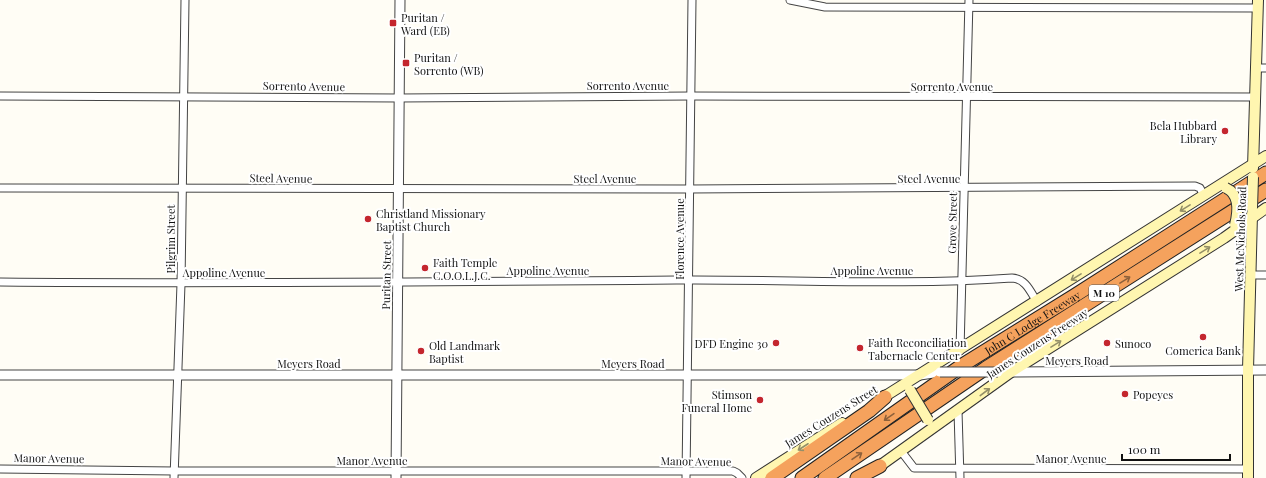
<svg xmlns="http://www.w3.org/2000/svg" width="1266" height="478" viewBox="0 0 1266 478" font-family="'Playfair Display',serif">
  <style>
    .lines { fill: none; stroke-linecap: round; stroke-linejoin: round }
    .minor-casing { stroke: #444; stroke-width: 9 }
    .tertiary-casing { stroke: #444; stroke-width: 11 }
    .secondary-casing { stroke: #333; stroke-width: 12 }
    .motorway-casing { stroke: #222; stroke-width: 15 }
    .minor { stroke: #fff; stroke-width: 7 }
    .tertiary { stroke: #fff; stroke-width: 9 }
    .secondary { stroke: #fff6b0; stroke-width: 10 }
    .motorway { stroke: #f5a25d; stroke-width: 13 }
    .tertiary-bridge-casing { stroke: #444; stroke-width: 11; stroke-linecap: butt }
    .secondary-bridge-casing { stroke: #333; stroke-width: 12; stroke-linecap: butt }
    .tertiary-bridge { stroke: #fff; stroke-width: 9 }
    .secondary-bridge { stroke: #fff6b0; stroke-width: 10 }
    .oneway { stroke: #948f68 }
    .oneway2 { stroke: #8e613b }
    .poi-dot { fill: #c4262e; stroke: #fff; stroke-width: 1.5 }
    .labels { text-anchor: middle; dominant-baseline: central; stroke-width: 4; stroke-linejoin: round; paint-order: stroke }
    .shield { fill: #fff; stroke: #585858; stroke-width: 1 }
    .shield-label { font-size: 10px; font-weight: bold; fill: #111 }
    .poi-label { font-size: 11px; fill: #111; stroke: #fff; text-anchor: start }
    .street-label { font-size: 11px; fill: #111; stroke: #fff }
  </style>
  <rect width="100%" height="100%" fill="#fffdf5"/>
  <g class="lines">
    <defs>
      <g id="minor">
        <polyline points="790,0 825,7 1258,8"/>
        <polyline points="1256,68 1266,68"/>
        <polyline points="0,96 399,98 691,96 1256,97"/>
        <polyline points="0,188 690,189 1195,186 1200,188 1204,196"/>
        <polyline points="1251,275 1266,275"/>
        <path d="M0 282C226 284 451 282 676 280 788 279 901 286 1012 278 1026 279 1030 291 1037 302"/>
        <polyline points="960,351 969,0"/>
        <polyline points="958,411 960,478"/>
        <polyline points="901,451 914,468 1248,469"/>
        <polyline points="0,469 174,471 733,471 737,473 742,478"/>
        <polyline points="174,478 181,284 185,0"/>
        <polyline points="686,478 692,0"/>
      </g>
      <g id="tertiary">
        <polyline points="1009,372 1266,370"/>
        <polyline points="0,375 920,375 940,372"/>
        <polyline points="396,478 400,0"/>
      </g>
      <g id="secondary">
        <polyline points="1253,168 1258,0"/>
        <polyline points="879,400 1266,156"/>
        <polyline points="874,470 1011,372 1224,238 1266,208"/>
        <polyline points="756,478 842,423"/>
        <polyline points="1248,478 1248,370 1252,214"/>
      </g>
      <g id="motorway">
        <polyline points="772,478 869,411 885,397"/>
        <path id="s1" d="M802 478 961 366 1074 296 1266 173"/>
        <polyline points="825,478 986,368 1266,190"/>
        <polyline points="857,478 880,466"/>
      </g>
    </defs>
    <use href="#minor" class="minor-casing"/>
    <use href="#tertiary" class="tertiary-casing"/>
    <use href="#secondary" class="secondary-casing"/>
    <use href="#motorway" class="motorway-casing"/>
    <use href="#minor" class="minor"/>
    <use href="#tertiary" class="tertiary"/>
    <use href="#secondary" class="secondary"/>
    <use href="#motorway" class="motorway"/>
    <defs>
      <polyline id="tertiary-bridge" points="940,372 998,372"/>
      <g id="secondary-bridge">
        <path d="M1226 188C1240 194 1238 213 1235 225"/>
        <polyline points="1252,208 1253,177"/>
        <polyline points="910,390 928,420"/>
      </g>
    </defs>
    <use href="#tertiary-bridge" class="tertiary-bridge-casing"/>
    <use href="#secondary-bridge" class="secondary-bridge-casing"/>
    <use href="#tertiary-bridge" class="tertiary-bridge"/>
    <use href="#secondary-bridge" class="secondary-bridge"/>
  </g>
  <defs><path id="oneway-shaft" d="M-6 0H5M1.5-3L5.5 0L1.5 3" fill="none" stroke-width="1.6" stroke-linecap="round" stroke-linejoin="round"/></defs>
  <g class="oneway">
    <use href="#oneway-shaft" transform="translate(1185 208) rotate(148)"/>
    <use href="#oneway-shaft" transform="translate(1205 250) rotate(-32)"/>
    <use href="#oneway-shaft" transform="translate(1076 277) rotate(148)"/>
    <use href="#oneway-shaft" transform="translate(1056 344) rotate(-32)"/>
    <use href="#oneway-shaft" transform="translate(985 392) rotate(-37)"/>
    <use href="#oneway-shaft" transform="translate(803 447) rotate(147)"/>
  </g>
  <g class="oneway2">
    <use href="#oneway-shaft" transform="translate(1125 280) rotate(-32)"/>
    <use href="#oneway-shaft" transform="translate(889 417) rotate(145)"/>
    <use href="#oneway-shaft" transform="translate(857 456) rotate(-34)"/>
  </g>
  <g class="poi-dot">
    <rect x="389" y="19" width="8" height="8" rx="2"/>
    <rect x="402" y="59" width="8" height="8" rx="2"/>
    <circle cx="1225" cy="131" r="4"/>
    <circle cx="368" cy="219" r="4"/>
    <circle cx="425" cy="268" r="4"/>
    <circle cx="1203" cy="337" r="4"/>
    <circle cx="776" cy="343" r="4"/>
    <circle cx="1107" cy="343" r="4"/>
    <circle cx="860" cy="348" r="4"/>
    <circle cx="421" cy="351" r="4"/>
    <circle cx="1125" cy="394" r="4"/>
    <circle cx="760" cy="400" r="4"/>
  </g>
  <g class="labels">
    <rect class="shield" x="1089" y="285" width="30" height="16" rx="3"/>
    <g class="shield-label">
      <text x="1104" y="293">M 10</text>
    </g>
    <g class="poi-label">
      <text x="401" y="17">Puritan /<tspan x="401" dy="13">Ward (EB)</tspan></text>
      <text x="414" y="57">Puritan /<tspan x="414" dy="13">Sorrento (WB)</tspan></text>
      <text x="1217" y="125" text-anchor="end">Bela Hubbard<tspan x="1217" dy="13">Library</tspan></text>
      <text x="376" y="213">Christland Missionary<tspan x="376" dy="13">Baptist Church</tspan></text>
      <text x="433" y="262">Faith Temple<tspan x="433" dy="13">C.O.O.L.J.C.</tspan></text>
      <text x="868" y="342">Faith Reconciliation<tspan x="868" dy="13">Tabernacle Center</tspan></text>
      <text x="768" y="343" text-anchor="end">DFD Engine 30</text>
      <text x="1115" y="343">Sunoco</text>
      <text x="429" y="345">Old Landmark<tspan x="429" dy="13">Baptist</tspan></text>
      <text x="1203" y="350" text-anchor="middle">Comerica Bank</text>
      <text x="752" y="394" text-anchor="end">Stimson<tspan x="752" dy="13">Funeral Home</tspan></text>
      <text x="1133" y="394">Popeyes</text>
    </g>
    <g class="street-label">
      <text x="628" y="85">Sorrento Avenue</text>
      <text transform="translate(304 86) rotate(1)">Sorrento Avenue</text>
      <text x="952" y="86">Sorrento Avenue</text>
      <text transform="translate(281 178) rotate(1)">Steel Avenue</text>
      <text x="605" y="178">Steel Avenue</text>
      <text x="929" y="178">Steel Avenue</text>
      <text transform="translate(952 223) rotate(-89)">Grove Street</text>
      <text transform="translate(170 239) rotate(-90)">Pilgrim Street</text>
      <text transform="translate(679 239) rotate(-90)">Florence Avenue</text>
      <text transform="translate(1240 239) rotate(-88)">West McNichols Road</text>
      <text x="548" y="270">Appoline Avenue</text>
      <text x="872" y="270">Appoline Avenue</text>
      <text x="224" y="272">Appoline Avenue</text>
      <text transform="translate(386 275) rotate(-89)">Puritan Street</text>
      <text stroke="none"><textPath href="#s1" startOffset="278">John C Lodge Freeway</textPath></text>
      <text transform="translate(1037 343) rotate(-33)">James Couzens Freeway</text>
      <text x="1077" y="360">Meyers Road</text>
      <text x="309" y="363">Meyers Road</text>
      <text x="633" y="363">Meyers Road</text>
      <text transform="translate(831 416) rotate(-32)">James Couzens Street</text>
      <text transform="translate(49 458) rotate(1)">Manor Avenue</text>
      <text x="1071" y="458">Manor Avenue</text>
      <text x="372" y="460">Manor Avenue</text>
      <text transform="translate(696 461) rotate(1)">Manor Avenue</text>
    </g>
  </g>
  <path d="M1122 454v6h108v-6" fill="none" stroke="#111111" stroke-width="2"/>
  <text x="1128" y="454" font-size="12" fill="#111111" stroke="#ffffff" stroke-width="3" paint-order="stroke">100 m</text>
</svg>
